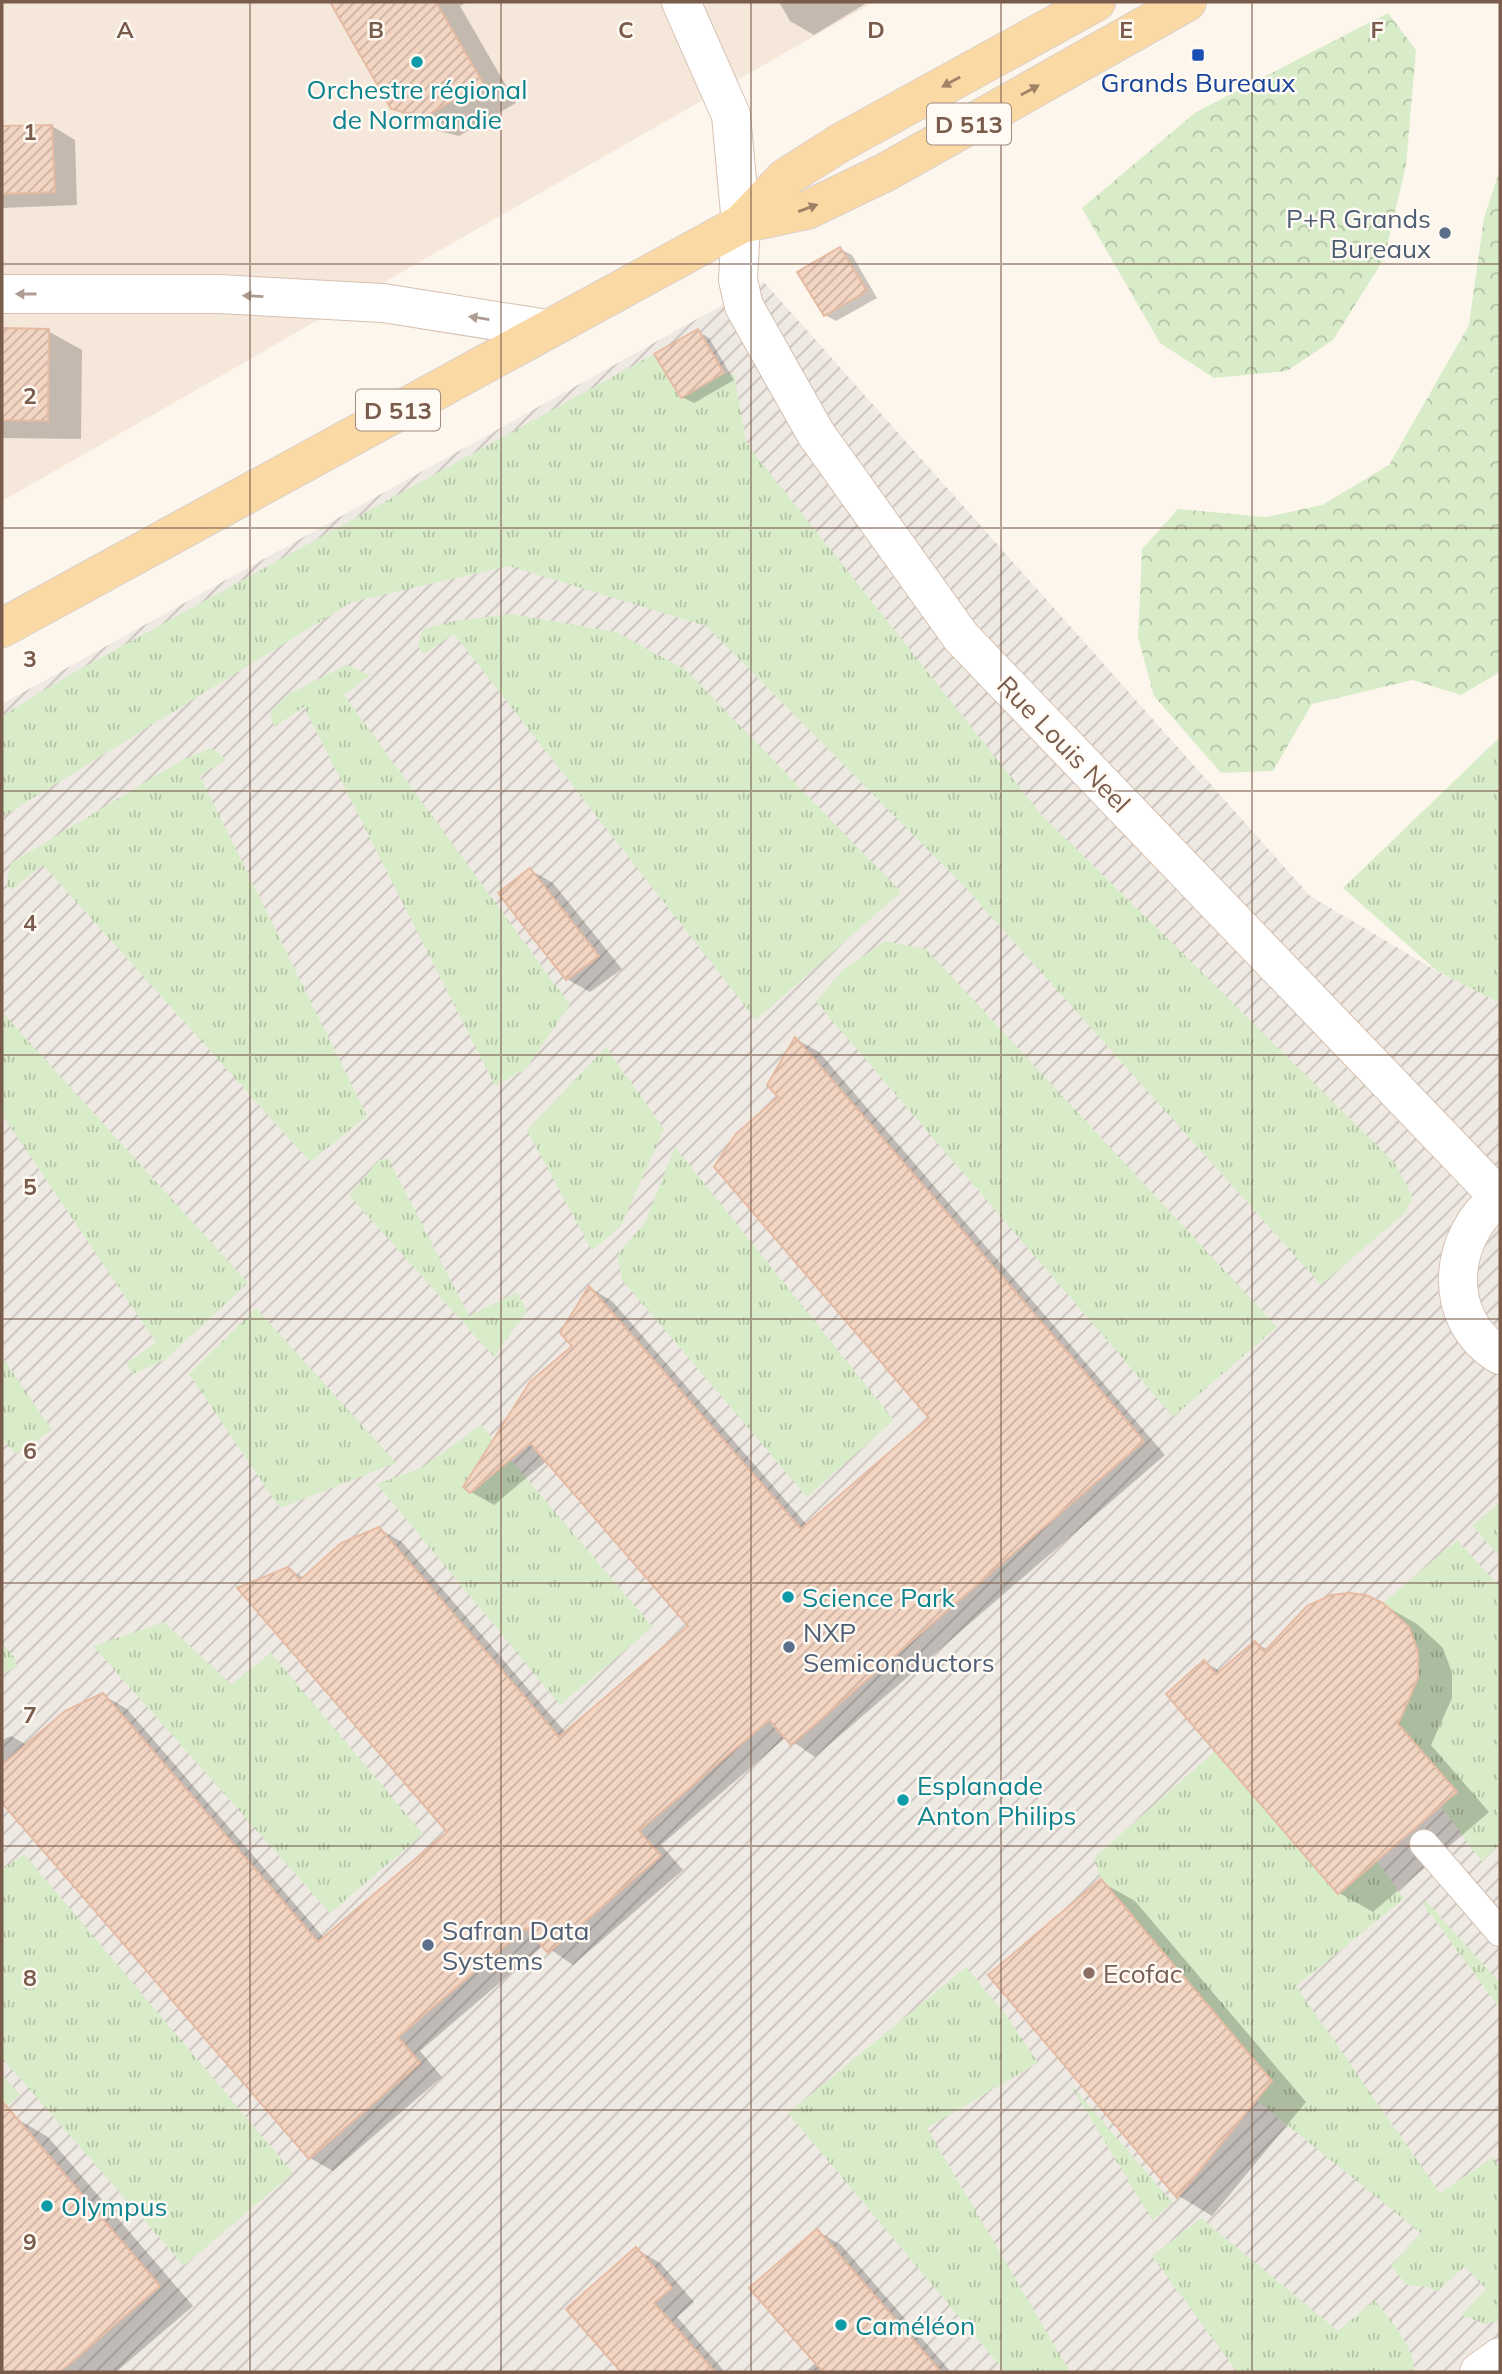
<svg xmlns="http://www.w3.org/2000/svg" width="1502" height="2374" viewBox="0 0 1502 2374" font-family="Mulish,sans-serif">
  <style>
    .residential { fill: #f5e8da }
    .industrial { fill: url(#industrial-furrows) }
    .grass { fill: url(#grass-tufts) }
    .forest { fill: url(#forest-crowns) }
    .shadow { fill: #0003 }
    .building { fill: url(#building-hatch); stroke: #e6bba3; stroke-width: 2 }
    .lines { fill: none; stroke-linecap: round; stroke-linejoin: round }
    .lane-casing { stroke: #d1beb0; stroke-width: 30 }
    .secondary-casing { stroke: #d6c0b0; stroke-width: 40 }
    .primary-casing { stroke: #dad1cd; stroke-width: 40 }
    .lane { stroke: #fff; stroke-width: 28 }
    .secondary { stroke: #fff; stroke-width: 38 }
    .primary { stroke: #fbd9a5; stroke-width: 38 }
    .oneway { fill: #a18267 }
    .oneway2 { fill: #af9d94 }
    .grid { fill: none; stroke: #7a5c4d; stroke-width: 2; stroke-opacity: 0.55 }
    .transit-dot { fill: #1a4fb4; stroke: #fffaf3; stroke-width: 2.5 }
    .culture-dot { fill: #0f9aa8; stroke: #fffaf3; stroke-width: 2.5 }
    .service-dot { fill: #5c6f8a; stroke: #fffaf3; stroke-width: 2.5 }
    .education-dot { fill: #8d6e63; stroke: #fffaf3; stroke-width: 2.5 }
    .labels { text-anchor: middle; dominant-baseline: central; stroke-width: 5; stroke-linejoin: round; paint-order: stroke }
    .shield { fill: #fffaf3; stroke: #a28b7f; stroke-width: 2 }
    .shield-label { font-size: 24px; font-weight: bold; fill: #7a5c4d }
    .transit-label { font-size: 26px; fill: #164399; stroke: #fffaf3 }
    .culture-label { font-size: 26px; fill: #0d838f; stroke: #fffaf3; text-anchor: start }
    .service-label { font-size: 26px; fill: #4e5e75; stroke: #fffaf3; text-anchor: start }
    .street-label { font-size: 26px; fill: #7a5c4d; stroke: #fffaf3 }
    .education-label { font-size: 26px; fill: #785e54; stroke: #fffaf3; text-anchor: start }
    .grid-label { font-size: 23px; text-anchor: middle; font-weight: bold; fill: #7a5c4d; stroke: #fffaf3; stroke-width: 5; stroke-linejoin: round; paint-order: stroke }
  </style>
  <defs>
    <pattern id="industrial-furrows" width="10" height="10" patternUnits="userSpaceOnUse" patternTransform="scale(1.75)"><rect width="10" height="10" fill="#efe9e4"/><path d="M-1 1l2-2M0 10L10 0M9 11l2-2" fill="none" stroke="#c7c0bb"/></pattern>
    <pattern id="grass-tufts" width="24" height="20" patternUnits="userSpaceOnUse" patternTransform="scale(1.75)"><rect width="24" height="20" fill="#d8ecc9"/><path d="M3 7l-1-3M5 7V3M7 7l1-3M15 17l-1-3M17 17v-4M19 17l1-3" fill="none" stroke="#b4c2a5"/></pattern>
    <pattern id="forest-crowns" width="20" height="18" patternUnits="userSpaceOnUse" patternTransform="scale(1.75)"><rect width="20" height="18" fill="#d8ecc9"/><path d="M2 6a3 3 0 1 1 6 0M12 15a3 3 0 1 1 6 0" fill="none" stroke="#b4c2a5"/></pattern>
    <pattern id="building-hatch" width="6" height="6" patternUnits="userSpaceOnUse" patternTransform="scale(1.75)"><rect width="6" height="6" fill="#f3d5c3"/><path d="M-1 1l2-2M0 6l6-6M5 7l2-2" fill="none" stroke="#cab0a1"/></pattern>
  </defs>
  <rect width="100%" height="100%" fill="#fdf6ec"/>
  <polygon class="residential" points="2,2 874,2 2,501"/>
  <polygon class="industrial" points="764,282 1310,896 1437,971 1500,1003 1500,2372 2,2372 2,704"/>
  <g class="grass">
    <polygon points="654,354 681,398 724,373 734,374 746,441 757,457 1039,812 1394,1162 1413,1197 1405,1213 1321,1285 963,885 706,626 509,566 352,602 2,817 2,716 64,678"/>
    <polygon points="511,614 616,632 686,670 901,892 756,1020 454,634 424,654 418,647 423,629 454,621"/>
    <polygon points="346,665 370,675 344,695 570,1005 526,1069 495,1086 304,707 274,727 270,712 289,694"/>
    <polygon points="1500,737 1500,1003 1437,971 1343,888"/>
    <polygon points="211,748 226,759 200,776 367,1116 310,1162 43,865 11,890 6,884 11,863 182,760"/>
    <polygon points="885,941 926,949 1277,1327 1173,1417 816,1002 842,970"/>
    <polygon points="2,1012 248,1283 165,1360 133,1374 126,1364 156,1342 2,1115"/>
    <polygon points="606,1047 664,1129 621,1226 592,1251 527,1130"/>
    <polygon points="675,1147 894,1420 807,1497 622,1280 617,1255 645,1222"/>
    <polygon points="388,1158 469,1316 517,1292 527,1311 494,1357 349,1195 379,1160"/>
    <polygon points="256,1308 396,1463 280,1508 189,1374"/>
    <polygon points="2,1356 52,1430 16,1454 2,1439"/>
    <polygon points="481,1425 653,1627 560,1705 377,1484 421,1468"/>
    <polygon points="1500,1502 1500,1557 1472,1526"/>
    <path d="M1457 1540 1500 1587V1843L1482 1862 1382 1727C1432 1692 1431 1638 1383 1603Z"/>
    <polygon points="164,1622 231,1684 271,1653 423,1834 330,1913 93,1646"/>
    <polygon points="2,1643 15,1658 17,1667 2,1674"/>
    <polygon points="1215,1751 1337,1894 1377,1861 1404,1899 1296,1986 1440,2193 1493,2157 1500,2169 1500,2321 1485,2324 1461,2315 1486,2289 1465,2267 1436,2292 1429,2287 1407,2285 1391,2266 1421,2233 1256,2100 1272,2081 1102,1882 1094,1858"/>
    <polygon points="24,1854 293,2173 184,2266 2,2058 2,1869"/>
    <polygon points="1426,1901 1500,1983 1500,2009 1423,1904"/>
    <polygon points="966,1967 1006,2015 1038,2063 927,2128 1070,2372 1005,2372 788,2113"/>
    <polygon points="2,2074 20,2095 2,2110"/>
    <polygon points="1070,2084 1173,2203 1152,2220"/>
    <path d="M1201 2218 1338 2331 1375 2300C1389 2319 1416 2348 1414 2372H1237L1152 2256Z"/>
  </g>
  <g class="forest">
    <polygon points="1388,13 1416,50 1406,165 1384,259 1333,340 1287,371 1214,378 1160,343 1082,208 1196,112"/>
    <polygon points="1500,169 1500,672 1461,695 1413,680 1312,704 1273,771 1221,773 1154,696 1138,637 1142,549 1178,509 1266,517 1322,505 1389,465 1469,325 1484,218"/>
  </g>
  <g class="shadow">
    <polygon points="332,2 467,2 460,6 516,103 459,136 427,128 393,108"/>
    <polygon points="779,2 864,2 865,4 814,35 790,21"/>
    <polygon points="52,126 75,140 77,205 2,208 2,128"/>
    <polygon points="840,249 852,255 877,298 836,321 825,315"/>
    <polygon points="2,330 48,331 82,350 81,439 2,438"/>
    <polygon points="698,331 709,338 734,380 694,403 682,397"/>
    <polygon points="530,870 553,883 622,969 590,992 567,979"/>
    <polygon points="796,1039 819,1052 1165,1455 815,1757 786,1737 661,1845 683,1870 573,1965 544,1945 420,2051 442,2077 333,2171 310,2158 2,1800 2,1740 11,1736 27,1745 103,1695 127,1709 325,1939 449,1833 288,1569 304,1578 379,1529 402,1542 566,1733 690,1626 548,1460 494,1505 471,1492 574,1346 590,1288 612,1301 807,1525 931,1418 781,1098"/>
    <polygon points="1382,1604 1417,1624 1443,1648 1452,1673 1452,1698 1431,1745 1489,1812 1373,1912 1339,1893 1205,1662 1221,1672 1255,1643 1268,1650"/>
    <polygon points="1101,1882 1135,1901 1306,2102 1212,2216 1179,2196 990,1975"/>
    <polygon points="14,2117 48,2137 193,2306 116,2372 2,2372 2,2128"/>
    <polygon points="817,2231 841,2245 951,2372 805,2372 817,2362"/>
    <polygon points="636,2249 660,2263 694,2302 677,2317 725,2372 623,2372 568,2310"/>
  </g>
  <g class="building">
    <polygon points="330,2 436,2 483,83 424,117 391,109"/>
    <polygon points="52,125 55,192 2,194 2,126"/>
    <polygon points="840,247 867,291 824,316 797,272"/>
    <polygon points="2,328 49,329 48,421 2,420"/>
    <polygon points="698,329 724,373 681,398 654,354"/>
    <polygon points="530,868 599,956 566,980 498,893"/>
    <polygon points="795,1037 1144,1441 791,1745 769,1720 639,1831 661,1856 548,1953 526,1928 398,2037 420,2063 309,2159 2,1803 2,1765 65,1711 103,1693 318,1942 447,1832 237,1588 288,1567 300,1580 341,1543 379,1527 559,1737 688,1626 530,1443 470,1493 463,1487 530,1382 572,1346 560,1333 589,1286 801,1529 929,1418 714,1167 736,1134 778,1097 767,1085"/>
    <polygon points="1349,1593 1366,1595 1383,1603 1409,1627 1418,1652 1418,1678 1398,1724 1457,1792 1338,1894 1166,1694 1204,1660 1216,1674 1255,1641 1264,1652 1307,1606 1331,1595"/>
    <polygon points="1101,1879 1272,2081 1177,2198 988,1975"/>
    <polygon points="2,2101 160,2286 60,2372 2,2372"/>
    <polygon points="817,2229 941,2372 823,2372 749,2288"/>
    <polygon points="636,2247 672,2288 654,2303 715,2372 621,2372 566,2309"/>
  </g>
  <g class="lines">
    <defs>
      <polyline id="lane" points="1424,1844 1500,1932"/>
      <g id="secondary">
        <polyline points="681,2 731,115 741,224 738,280 744,306 816,434 961,637 1499,1197"/>
        <polyline points="2,294 219,294 383,303 547,329"/>
        <path d="M1500 1197C1448 1235 1440 1319 1500 1355"/>
        <polyline points="1479,2372 1500,2357"/>
      </g>
      <g id="primary">
        <polyline points="741,224 785,178 840,143 1096,2"/>
        <polyline points="2,628 741,224 807,210 886,172 1187,2"/>
      </g>
    </defs>
    <use href="#lane" class="lane-casing"/>
    <use href="#secondary" class="secondary-casing"/>
    <use href="#primary" class="primary-casing"/>
    <use href="#lane" class="lane"/>
    <use href="#secondary" class="secondary"/>
    <use href="#primary" class="primary"/>
  </g>
  <defs><path id="oneway-solid" d="M-6-.8H1V-3.2L6.5 0L1 3.2V.8H-6Z" transform="scale(1.75)"/></defs>
  <g class="oneway">
    <use href="#oneway-solid" transform="translate(951 82) rotate(151)"/>
    <use href="#oneway-solid" transform="translate(1030 90) rotate(-29)"/>
    <use href="#oneway-solid" transform="translate(808 208) rotate(-20)"/>
  </g>
  <g class="oneway2">
    <use href="#oneway-solid" transform="translate(26 294) rotate(-180)"/>
    <use href="#oneway-solid" transform="translate(253 296) rotate(-177)"/>
    <use href="#oneway-solid" transform="translate(479 318) rotate(-171)"/>
  </g>
  <path class="grid" d="M250 2V2372M501 2V2372M751 2V2372M1001 2V2372M1252 2V2372M2 264H1500M2 528H1500M2 791H1500M2 1055H1500M2 1319H1500M2 1583H1500M2 1846H1500M2 2110H1500"/>
  <rect class="transit-dot" x="1191" y="48" width="14" height="14" rx="3.5"/>
  <g class="culture-dot">
    <circle cx="417" cy="62" r="7"/>
    <circle cx="788" cy="1597" r="7"/>
    <circle cx="903" cy="1800" r="7"/>
    <circle cx="47" cy="2206" r="7"/>
    <circle cx="841" cy="2325" r="7"/>
  </g>
  <g class="service-dot">
    <circle cx="1445" cy="233" r="7"/>
    <circle cx="789" cy="1647" r="7"/>
    <circle cx="428" cy="1945" r="7"/>
  </g>
  <circle class="education-dot" cx="1089" cy="1973" r="7"/>
  <g class="labels">
    <g class="shield">
      <rect x="927" y="103.5" width="84" height="41" rx="5"/>
      <rect x="356" y="389.5" width="84" height="41" rx="5"/>
    </g>
    <g class="shield-label">
      <text x="969" y="124">D 513</text>
      <text x="398" y="410">D 513</text>
    </g>
    <g class="transit-label">
      <text x="1198" y="82">Grands Bureaux</text>
    </g>
    <g class="culture-label">
      <text x="417" y="89" text-anchor="middle">Orchestre régional<tspan x="417" dy="30">de Normandie</tspan></text>
      <text x="802" y="1597">Science Park</text>
      <text x="917" y="1785">Esplanade<tspan x="917" dy="30">Anton Philips</tspan></text>
      <text x="61" y="2206">Olympus</text>
      <text x="855" y="2325">Caméléon</text>
    </g>
    <g class="service-label">
      <text x="1431" y="218" text-anchor="end">P+R Grands<tspan x="1431" dy="30">Bureaux</tspan></text>
      <text x="803" y="1632">NXP<tspan x="803" dy="30">Semiconductors</tspan></text>
      <text x="442" y="1930">Safran Data<tspan x="442" dy="30">Systems</tspan></text>
    </g>
    <g class="street-label">
      <text transform="translate(1064 744) rotate(46)">Rue Louis Neel</text>
    </g>
    <g class="education-label">
      <text x="1103" y="1973">Ecofac</text>
    </g>
  </g>
  <g class="grid-label">
    <text x="125" y="38">A</text>
    <text x="376" y="38">B</text>
    <text x="626" y="38">C</text>
    <text x="876" y="38">D</text>
    <text x="1126" y="38">E</text>
    <text x="1377" y="38">F</text>
    <text x="30" y="140">1</text>
    <text x="30" y="404">2</text>
    <text x="30" y="667">3</text>
    <text x="30" y="931">4</text>
    <text x="30" y="1195">5</text>
    <text x="30" y="1459">6</text>
    <text x="30" y="1723">7</text>
    <text x="30" y="1986">8</text>
    <text x="30" y="2250">9</text>
  </g>
  <rect width="1502" height="2374" fill="none" stroke="#7a5c4d" stroke-width="7"/>
</svg>
